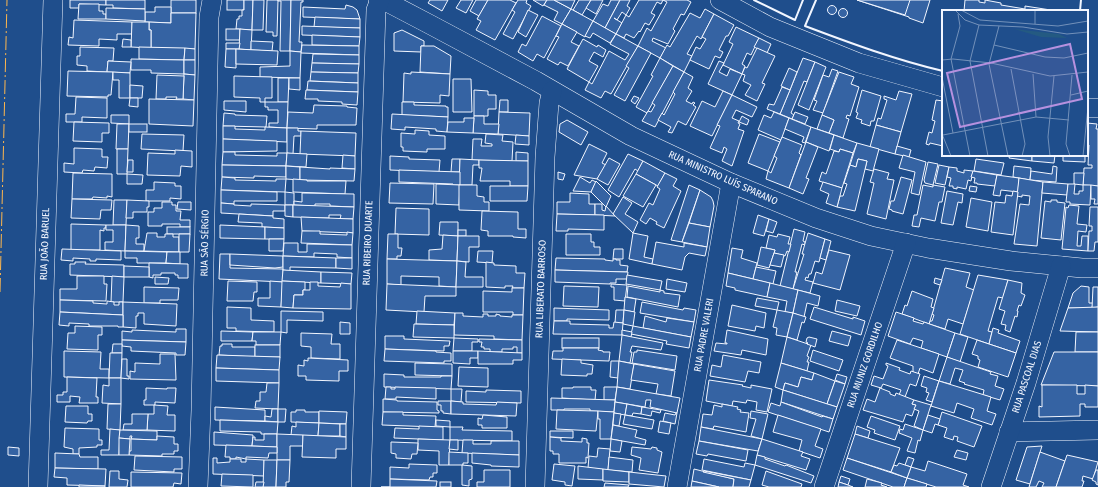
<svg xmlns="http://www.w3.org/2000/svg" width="1098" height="487" viewBox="0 0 1098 487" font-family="'Fira Sans Condensed',sans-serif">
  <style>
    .building { fill: #3563a3; stroke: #f2f6ff }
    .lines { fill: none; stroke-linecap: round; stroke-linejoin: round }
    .minor-casing { stroke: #f2f6ff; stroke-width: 20 }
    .minor { stroke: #1f4e8c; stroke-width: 19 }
    .wall { stroke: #f2f6ff; stroke-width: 2 }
    .power { stroke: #ffb74d; stroke-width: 1; stroke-dasharray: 14 3 2 3; stroke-linecap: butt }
    .labels { text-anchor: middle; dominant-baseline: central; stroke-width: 3; stroke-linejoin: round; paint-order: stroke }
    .street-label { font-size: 10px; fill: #f2f6ff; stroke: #1f4e8c }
    .inset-road { fill: none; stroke: #7391ba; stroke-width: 1 }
    .view { fill: #b691df; fill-opacity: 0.15; stroke: #b691df; stroke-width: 2 }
    .inset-edge { fill: none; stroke: #f2f6ff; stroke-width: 2 }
  </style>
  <rect width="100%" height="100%" fill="#1f4e8c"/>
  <g class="building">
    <polygon points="70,0 106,0 106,5 79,4 79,8 70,8"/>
    <polygon points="106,0 145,0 145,9 113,8 113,5 106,5"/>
    <rect x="171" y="0" width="25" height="13"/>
    <rect x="227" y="0" width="17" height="10"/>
    <polygon points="244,0 253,0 252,30 236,29 237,19 239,19 239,16 242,16 242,10 244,10"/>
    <polygon points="253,0 264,0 263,30 252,30"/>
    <polygon points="267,0 278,0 277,36 273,36 273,32 266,32"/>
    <polygon points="278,0 291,0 290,51 280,51 281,1 278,1"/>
    <polygon points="291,0 303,0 303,2 301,2 299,42 302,42 301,52 290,51"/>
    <polygon points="430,0 448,0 442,11 428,3"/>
    <polygon points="461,0 473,0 466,13 456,8"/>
    <polygon points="476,0 488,0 479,16 470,11"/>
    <polygon points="488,0 510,0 516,3 495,40 476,30 481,21 477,19"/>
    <polygon points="518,0 527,0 526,3 531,6 513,39 503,34 515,12 512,10"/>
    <polygon points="533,0 547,0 543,6"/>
    <polygon points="547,0 554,0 571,9 562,24 554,20 558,12 544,5"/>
    <polygon points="554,0 575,0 571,9"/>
    <polygon points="579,0 591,0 582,15 573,10"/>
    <polygon points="591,0 603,0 596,14 586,8"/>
    <polygon points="611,0 620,0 605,28 593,21 603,4 608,6"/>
    <polygon points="620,0 630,0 627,6 630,8 626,15 622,12 617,20 614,18 622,23 616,34 605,28"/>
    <polygon points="639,0 663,0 661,4 657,2 651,13 655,15 649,25 645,23 640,32 639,31 634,38 626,34 624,38 616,34 626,15 629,17"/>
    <polygon points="663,0 687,0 691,2 684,15 681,14 673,29 675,31 668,44 653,38 652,41 666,48 660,58 638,46 647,28 651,31 667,2"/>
    <polygon points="857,0 930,0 923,23 909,18 909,17"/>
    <polygon points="857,0 910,0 905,15"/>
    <polygon points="965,0 979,0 979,2 985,3 985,0 1001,3 1001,5 1025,9 1025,6 1057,11 964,11"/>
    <polygon points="79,4 99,4 99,11 103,11 103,14 106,14 106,19 78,19"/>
    <polygon points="346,5 353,7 357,10 360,19 303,17 303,7 345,9"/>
    <circle cx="832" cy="10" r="4.5"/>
    <polygon points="155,7 171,7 171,23 145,22 145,12 155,12"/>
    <polygon points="106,8 145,9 145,21 106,19"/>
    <circle cx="843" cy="13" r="4.5"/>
    <polygon points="571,9 593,21 585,37 562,24"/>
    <polygon points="705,9 714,14 701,39 697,36 687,54 692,56 684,72 660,58 667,45 670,47 690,13 700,18"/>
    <polygon points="528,10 538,15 526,37 518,32"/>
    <polygon points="171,13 196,13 195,49 151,48 151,30 149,30 149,22 171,23"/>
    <polygon points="714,14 734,25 728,36 726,36 719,50 723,52 720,58 715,56 709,69 690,60 696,47 700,49 706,39 702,37"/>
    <polygon points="542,16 561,26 544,58 537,54 533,61 518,52 522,44 526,46"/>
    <polygon points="315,17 360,19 360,28 314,27"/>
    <polygon points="74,20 132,22 132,34 117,34 117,40 99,39 99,46 68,45 69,37 73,38"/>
    <polygon points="593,21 616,34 610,43 593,33 590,38 585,36"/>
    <polygon points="132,22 149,22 149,30 151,30 151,48 131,47"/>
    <polygon points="562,24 577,32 571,42 579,46 568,66 560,62 558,65 547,59 559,37 556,36"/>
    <polygon points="302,26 360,28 360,37 302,35"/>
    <polygon points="736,27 759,38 751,55 747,53 742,64 745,66 742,74 723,65 733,44 729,42"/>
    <rect x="226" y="29" width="14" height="11"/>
    <polygon points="240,29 252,30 251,50 239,49"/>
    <polygon points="402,30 424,41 424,46 421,46 421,52 394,51 394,33"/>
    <polygon points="616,34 638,46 611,94 605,91 601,98 585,90 589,82 592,84 609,51 625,60 629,54 610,44"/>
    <polygon points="312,35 360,37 359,46 312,45"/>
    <polygon points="759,38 771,44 767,53 754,47"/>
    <polygon points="123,39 131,40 131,47 122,47"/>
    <polygon points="583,39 597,47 598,45 606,50 603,57 594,52 589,61 598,66 589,82 567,69"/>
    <polygon points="251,41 273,42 272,51 251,50"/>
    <polygon points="226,43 240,43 239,49 226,49"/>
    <polygon points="302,45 359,46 359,55 301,53"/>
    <polygon points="421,46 434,46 451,56 450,74 420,72"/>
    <polygon points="638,46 651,53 625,101 614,95 629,68 626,66"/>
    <polygon points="80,47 114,48 113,61 108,61 107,72 87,71 87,66 77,65 77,56 80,56"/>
    <polygon points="139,47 185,48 184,60 139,59"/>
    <polygon points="185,48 195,49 195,60 184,60"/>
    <polygon points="757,48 775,56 762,83 765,84 757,101 745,95 751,85 743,81 745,75 742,74 745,67 747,68"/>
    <polygon points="226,49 236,49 236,68 225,67"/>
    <polygon points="236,49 278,51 277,65 236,64"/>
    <polygon points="290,51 301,52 300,78 260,77 260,67 290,66"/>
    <polygon points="313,54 359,55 359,64 312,63"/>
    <polygon points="660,58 673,66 647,113 636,107 653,76 651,75"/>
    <polygon points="803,58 815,62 807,82 804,81 791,113 794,115 792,119 780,114"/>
    <polygon points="131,59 184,60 184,74 151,73 151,70 131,70"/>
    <polygon points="184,60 195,60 195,75 184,74"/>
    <polygon points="108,61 131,62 130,73 107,72"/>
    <polygon points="719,61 724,63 719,72 727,76 730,69 742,74 732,95 708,84"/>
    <polygon points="815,62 826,67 809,110 798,105"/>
    <polygon points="312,63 359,64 358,73 311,72"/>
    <polygon points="673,66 684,72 655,127 642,121 648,111 651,112 655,105 652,103"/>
    <polygon points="789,68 797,72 790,90 781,86"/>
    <polygon points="832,69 838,71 823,113 813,110 817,101 814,100 823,75 829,77"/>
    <polygon points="68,71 113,72 111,95 108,95 108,97 67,96"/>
    <polygon points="113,72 130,73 130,98 119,98 119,80 113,80"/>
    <polygon points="311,72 358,73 358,83 310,81"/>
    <polygon points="411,72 450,74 449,96 440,95 440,103 403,102 404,73 411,74"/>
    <polygon points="684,72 693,77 688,88 692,91 686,101 692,104 693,102 695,103 693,105 696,107 686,125 678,121 672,133 668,132 671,127 658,120 662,113 664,115 675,94 673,92"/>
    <polygon points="839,72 854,77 851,84 859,87 850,116 847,115 846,118 849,119 843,138 829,133 834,120 822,115"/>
    <polygon points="184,74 195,75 194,100 183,99"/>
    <polygon points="157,75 184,76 183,99 176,99 177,97 166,97 166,99 156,99"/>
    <polygon points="234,76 272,77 272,98 265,98 265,102 260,102 260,98 234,97"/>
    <polygon points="278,78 289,78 288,102 278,102"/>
    <polygon points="289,78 300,78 300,90 289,89"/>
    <polygon points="453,79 471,79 472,112 453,112"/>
    <polygon points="308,81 358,83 358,92 307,90"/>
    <polygon points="130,85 143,86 142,98 130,98"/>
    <polygon points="782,87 790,90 780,114 767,109 769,104 774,105"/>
    <polygon points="306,90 358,92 357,105 342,104 342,102 318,101 318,99 305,99"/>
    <polygon points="474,90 488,91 488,95 496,95 496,109 488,109 488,116 474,116"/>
    <polygon points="862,90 881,96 874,121 871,121 870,126 861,123 862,120 856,118 858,113 856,112"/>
    <polygon points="723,91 732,95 712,136 690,126 702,101 715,107"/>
    <polygon points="899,91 912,94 901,132 876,125 878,118 881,119 887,100 884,99 884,96 896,100"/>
    <polygon points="732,95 757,107 752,117 736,110 732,118 739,121 738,123 740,124 738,129 744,131 732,166 722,161 727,149 724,147 722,153 710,148 720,126 717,125"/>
    <polygon points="634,96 639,98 635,104 631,101"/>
    <polygon points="76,97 107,98 107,118 82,117 82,122 66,122 66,114 75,114"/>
    <polygon points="130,98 138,98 138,107 129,106"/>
    <polygon points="149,99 194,100 193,126 149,124"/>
    <polygon points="500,100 508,100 508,112 499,112"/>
    <polygon points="936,100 943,101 943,146 930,143 929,145 926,144 929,132 932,133 935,121 932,120"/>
    <polygon points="224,101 246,101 246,112 224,110"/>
    <polygon points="265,102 288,102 287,128 269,127 269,123 278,123 278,110 268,110 268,107 265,107"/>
    <polygon points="402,102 414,102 414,105 446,106 446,107 448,107 448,117 402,115"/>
    <polygon points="314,105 347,106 347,107 357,108 356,125 317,125 317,129 287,128 288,112 313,113"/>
    <polygon points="499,112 530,113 529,136 498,134"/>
    <polygon points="774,112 789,118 781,140 758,130 764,115 771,118"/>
    <polygon points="795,112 808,117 805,124 792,119"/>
    <polygon points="224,113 235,114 235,115 267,116 266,127 223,126"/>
    <polygon points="392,114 448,117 447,132 436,131 436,129 405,127 405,130 391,129"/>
    <polygon points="111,115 129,115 129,124 111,123"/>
    <polygon points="822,115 834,120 829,133 817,129"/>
    <polygon points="474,116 484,116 484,124 499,124 498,134 473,133"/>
    <polygon points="742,116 749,120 747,125 739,122"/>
    <polygon points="464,118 474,118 473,133 447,132 448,122 464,122"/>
    <polygon points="789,118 811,127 805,143 802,142 804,137 785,129"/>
    <polygon points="567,120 588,132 581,145 559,132 560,124"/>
    <polygon points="74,122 109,123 109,133 102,133 102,142 73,141"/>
    <polygon points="1087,123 1097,124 1096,129 1098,129 1098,186 1083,185 1084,168 1092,168 1092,165 1088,165 1089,145 1087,145"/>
    <polygon points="117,124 129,124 128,149 116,149"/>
    <rect x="129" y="124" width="18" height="8"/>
    <polygon points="876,125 901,132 895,154 870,147"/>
    <polygon points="223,126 235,126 235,129 265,130 265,127 287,128 287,142 223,139"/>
    <polygon points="811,127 834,135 829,151 806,142"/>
    <polygon points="287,128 298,128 298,131 301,131 301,136 294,136 293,154 287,153"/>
    <polygon points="415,130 429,131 429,135 445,136 445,149 427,149 427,152 403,151 403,147 401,147 401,133 415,134"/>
    <polygon points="301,131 356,133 355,156 300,154"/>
    <polygon points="142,134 184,135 183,151 141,149"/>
    <polygon points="486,134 503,135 502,141 513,142 512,161 472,160 473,139 482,139 481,146 492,146 492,144 485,143"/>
    <polygon points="759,134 780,142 768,171 748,163"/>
    <polygon points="516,135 529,136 529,145 515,144"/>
    <polygon points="834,135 857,143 853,153 840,149 839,152 830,149"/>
    <polygon points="782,137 802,145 799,153 801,155 789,188 766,179 768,171 771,173 777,158 774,156"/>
    <polygon points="223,139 277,141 277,151 223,152"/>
    <polygon points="806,142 818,147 806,178 809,179 803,194 789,188"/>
    <polygon points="857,143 879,149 873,171 865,169 867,161 858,159 856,167 850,165"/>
    <polygon points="589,144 607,153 602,163 606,165 597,179 574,175"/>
    <polygon points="897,146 911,150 909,157 895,154"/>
    <polygon points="74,148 102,149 102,157 108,157 107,168 95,167 94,171 83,170 82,173 64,172 64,163 74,164"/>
    <polygon points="117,149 128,149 127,174 117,174"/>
    <polygon points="840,149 853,153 842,188 819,181 822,172 826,174 834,151 839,152"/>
    <polygon points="175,150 192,151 192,167 181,166 180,176 147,175 148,153 175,154"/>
    <polygon points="223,152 235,152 235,155 277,156 277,153 287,153 286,166 222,165"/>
    <polygon points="516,152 528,153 528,161 516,161"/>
    <polygon points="287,153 307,154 306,167 286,166"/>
    <polygon points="628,154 643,161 638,171 635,169 619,197 608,190"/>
    <polygon points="343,155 355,156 355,169 342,168"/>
    <polygon points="903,155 926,162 919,195 911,193 915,172 899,168"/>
    <polygon points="1010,155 1032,155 1032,161 1009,158"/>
    <polygon points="1032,155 1055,155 1054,163 1032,161"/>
    <polygon points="1063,155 1085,155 1085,162 1063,161"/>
    <polygon points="390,156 409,157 409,159 440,160 439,172 390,170"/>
    <polygon points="609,158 620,164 608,185 597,179"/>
    <polygon points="452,159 460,159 460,172 451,172"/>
    <polygon points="460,159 479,160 479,165 473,165 472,185 459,185"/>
    <polygon points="858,159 867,161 855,211 837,207 840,196 843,196 847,184 844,183 850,165 856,167"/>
    <polygon points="976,159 1004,163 1001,175 974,171"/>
    <polygon points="128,160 133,160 133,172 127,172"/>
    <polygon points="479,160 528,161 528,186 510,186 510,181 480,181 482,168 479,168"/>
    <polygon points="643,161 665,173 658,186 636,174"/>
    <polygon points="928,162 938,164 933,185 925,183 924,180"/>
    <polygon points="222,165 286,166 286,177 254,176 254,178 222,177"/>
    <polygon points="939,165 949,167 945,185 935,183"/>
    <polygon points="286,166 300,167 300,180 286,179"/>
    <polygon points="1014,166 1031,168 1030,180 1013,177"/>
    <polygon points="1053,166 1057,167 1056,182 1030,180 1031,171 1052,174"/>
    <polygon points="300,167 330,169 330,168 355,169 354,181 300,180"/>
    <polygon points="949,167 957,168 957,171 964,173 964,170 973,171 971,181 968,180 966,189 957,187 957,189 953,188 953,186 949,186 951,178 947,177"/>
    <polygon points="874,169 889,173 887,179 894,180 886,219 867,214 874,183 870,182"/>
    <polygon points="399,170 460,172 460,185 453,185 453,184 399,182"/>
    <polygon points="973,171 997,175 995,186 977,184 977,183 974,183 975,178 971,177"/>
    <polygon points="558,172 565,174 563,180 558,179"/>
    <polygon points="73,173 112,174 112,197 107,196 107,198 93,197 92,199 72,199"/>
    <polygon points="665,173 677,179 673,186 681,191 664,228 656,224 657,222 650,218 646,224 640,220 649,203 653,205 660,189 657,187"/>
    <polygon points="1074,173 1084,173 1083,185 1074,184"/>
    <polygon points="127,174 143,175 142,184 127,184"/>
    <polygon points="636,174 656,185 643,207 623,196"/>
    <polygon points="997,175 1019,178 1018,192 1001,190 1000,196 993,195"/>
    <polygon points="222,177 235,178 235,180 276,181 276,179 286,179 285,192 221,190"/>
    <polygon points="580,177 590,183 592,180 596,182 591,192 573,191"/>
    <polygon points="901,177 912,180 903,214 892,211 892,210 889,209 891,201 894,201"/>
    <polygon points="1019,178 1043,182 1037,246 1014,244 1020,204 1029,205 1030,196 1022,195 1022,197 1017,196"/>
    <polygon points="293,179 307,180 307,181 346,181 345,194 293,192"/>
    <polygon points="596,181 611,196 606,207 591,192"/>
    <polygon points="154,182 175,183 175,186 181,186 181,199 170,198 170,201 146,201 146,190 154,190"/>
    <polygon points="823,182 842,188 837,207 826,203 829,194 820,190"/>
    <polygon points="1043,182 1068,184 1067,195 1042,193"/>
    <polygon points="390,183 434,184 433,204 389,203"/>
    <polygon points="436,184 460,185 459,205 436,204"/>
    <polygon points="1068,184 1075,184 1074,194 1079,194 1079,191 1083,191 1083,185 1091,185 1090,205 1070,204 1070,202 1066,202"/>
    <polygon points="459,185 477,185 477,196 484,197 484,202 489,202 489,211 459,210"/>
    <polygon points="689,185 700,190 682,242 671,240"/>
    <polygon points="923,185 933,187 933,185 945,187 942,202 939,202 935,221 921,218 919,227 912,226 914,215 917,215"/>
    <polygon points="1091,185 1098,186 1098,204 1094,204 1095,199 1091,199"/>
    <polygon points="490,186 528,186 527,201 490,201"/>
    <polygon points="970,186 977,187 976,192 969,191"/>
    <polygon points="221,190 277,192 277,201 234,201 234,204 221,203"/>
    <polygon points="700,190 711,197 713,201 714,206 710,227 689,223"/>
    <polygon points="947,191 963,194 962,203 958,202 953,225 941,223"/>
    <polygon points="1013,191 1018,192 1013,235 991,232 995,202 1005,203 1006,195 1012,196"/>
    <polygon points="285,192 294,193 294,205 285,205"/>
    <polygon points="302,193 354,194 354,207 330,206 330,204 315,204 315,206 294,205 294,201 302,202"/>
    <polygon points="570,193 589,194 589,204 595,204 595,215 557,214 557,202 570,202"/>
    <polygon points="623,197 632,203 625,214 638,222 633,233 613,214"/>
    <polygon points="971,198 992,202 988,231 966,227"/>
    <polygon points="72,199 112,200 111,210 101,210 100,219 71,218"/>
    <polygon points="114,200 127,200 126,225 113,225"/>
    <polygon points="127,200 149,201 149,207 147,207 147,212 133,212 133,218 126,218"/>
    <polygon points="1051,200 1057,200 1057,202 1065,203 1061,240 1041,238 1045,201 1051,202"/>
    <polygon points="162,202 172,202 172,205 176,205 176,211 181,211 180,220 190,220 190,227 180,227 180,224 162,224 162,226 148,226 148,212 154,212 154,208 162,208"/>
    <polygon points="178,202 191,202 191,210 177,209"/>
    <polygon points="221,203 234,204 234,205 251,206 251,204 285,205 285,211 273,211 273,216 221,213"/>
    <polygon points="595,204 602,204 602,210 605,211 606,206 615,216 595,215"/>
    <polygon points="285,205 293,205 293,217 285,216"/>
    <polygon points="293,205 354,207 353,219 340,219 341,215 329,215 329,218 293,217"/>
    <polygon points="1069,205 1079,206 1077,224 1087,225 1086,232 1078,231 1077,246 1081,246 1082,236 1088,236 1088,251 1062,249 1066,207 1068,208"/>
    <polygon points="1090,207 1098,207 1098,242 1095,242 1094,251 1088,251 1089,231 1092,231 1092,226 1089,226"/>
    <polygon points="396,208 429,209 429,235 395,234"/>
    <polygon points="482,211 518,212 518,229 526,229 526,238 513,237 513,236 488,236 488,231 481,230"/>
    <polygon points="239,214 273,216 273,218 284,219 284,228 262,227 262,223 238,222"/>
    <polygon points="557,214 604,215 604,230 568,229 568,231 556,231"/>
    <polygon points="758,215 769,219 764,236 753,233"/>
    <polygon points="301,217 353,219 353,233 302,231"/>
    <polygon points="769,219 777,222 773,233 766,231"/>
    <polygon points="440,222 458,222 458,236 439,235"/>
    <polygon points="689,223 710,227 707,247 682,242"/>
    <polygon points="71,224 106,225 106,228 104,228 104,231 100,230 100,250 71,250"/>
    <polygon points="106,225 126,225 125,251 105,250 105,242 113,242 113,230 106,230"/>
    <polygon points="126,225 139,226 139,238 136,238 136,244 144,244 144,251 125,251"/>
    <polygon points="220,225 265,227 265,239 220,238"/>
    <rect x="167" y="227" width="23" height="7"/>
    <polygon points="265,227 284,228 284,239 265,239"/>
    <polygon points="794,229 805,232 803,241 805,242 805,245 802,244 795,272 797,272 793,289 780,286"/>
    <rect x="458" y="230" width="8" height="6"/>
    <polygon points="302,231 320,231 320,234 347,235 347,232 353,233 352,245 301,243"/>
    <polygon points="147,233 157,233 157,237 165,237 165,234 173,234 173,237 179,237 179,252 144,251"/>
    <polygon points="633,233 648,236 644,257 653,259 652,264 629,259"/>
    <polygon points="808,233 825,239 819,262 815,261 811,274 809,274 808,278 806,277 805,280 813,282 810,293 793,289 804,254 802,254"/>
    <polygon points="179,234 190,234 189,252 179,252"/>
    <polygon points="388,234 398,234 398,248 402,248 401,256 397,256 397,259 387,259"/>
    <polygon points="566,234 591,234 591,242 594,242 594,247 600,247 600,255 566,255"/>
    <polygon points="778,234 790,237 788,244 791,244 789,252 787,251 785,256 774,253 775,250 766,248 769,235 777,237"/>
    <polygon points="443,235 458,236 457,261 429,260 429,250 442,249"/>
    <polygon points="458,236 479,236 479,247 469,247 469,262 457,261"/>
    <polygon points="269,239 284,239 283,251 269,251"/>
    <polygon points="825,239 831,241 826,260 820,258"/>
    <polygon points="656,242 684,247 684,243 707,247 705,256 689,253 685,257 682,270 652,264"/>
    <polygon points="284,243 298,243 298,252 307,252 307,244 352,245 352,258 337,257 337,254 314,253 314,257 283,256"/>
    <polygon points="761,247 775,250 769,268 757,265"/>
    <polygon points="732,248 743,250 741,258 757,263 753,279 728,273"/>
    <polygon points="62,249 121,251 121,260 96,259 96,261 90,261 90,259 73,258 73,261 61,260"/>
    <polygon points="614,249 623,249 623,259 613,259"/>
    <polygon points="829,250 850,255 840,290 813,283 816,272 822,274"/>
    <polygon points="125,251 167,252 166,263 137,263 137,258 125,258"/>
    <polygon points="478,251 493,251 492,263 477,262"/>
    <polygon points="167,252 180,252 180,264 166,263"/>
    <polygon points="774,253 784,255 781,267 770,265"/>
    <polygon points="220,254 230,254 230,268 283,269 283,282 219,279"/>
    <polygon points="230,254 283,256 283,267 275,268 230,265"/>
    <polygon points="283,256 336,258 336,268 290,267 290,271 283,270"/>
    <polygon points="336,258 352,258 352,269 336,268"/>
    <polygon points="556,258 605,259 605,260 613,261 613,259 616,259 616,260 620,260 620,265 628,266 627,272 555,270"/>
    <polygon points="387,259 457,261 456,287 439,286 439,277 401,276 401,285 387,284"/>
    <polygon points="457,261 466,262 465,277 483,277 483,287 456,287"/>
    <polygon points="75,262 86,262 85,264 124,265 124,277 70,275 70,264 75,264"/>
    <polygon points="486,262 494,263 494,265 516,266 516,273 525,273 524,288 512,288 513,286 505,286 505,288 486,287"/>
    <polygon points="149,263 188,264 188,278 178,278 178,275 175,275 175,273 161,273 161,275 153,275 153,278 149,277"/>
    <polygon points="124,266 149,267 149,277 124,277"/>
    <polygon points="756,267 776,271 773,284 753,279"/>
    <polygon points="945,268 970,273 966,287 974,290 963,324 948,319 945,329 929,324 930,321 932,321 934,315 932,314"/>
    <polygon points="283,270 321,272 321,283 282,281"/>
    <polygon points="555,270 627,272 628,272 627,279 616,279 616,283 610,283 610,284 555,282"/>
    <polygon points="321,272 352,273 351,284 321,283"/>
    <polygon points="728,273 770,283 767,297 735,290 735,288 726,286"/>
    <polygon points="627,275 662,281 660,290 626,284"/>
    <polygon points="978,275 1008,280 1003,298 998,297 988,331 992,332 989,344 960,334"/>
    <polygon points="77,276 104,276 104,284 107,284 106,301 60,300 60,289 77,289"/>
    <polygon points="112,276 124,277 123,302 111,302"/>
    <polygon points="155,277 169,278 168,284 155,284"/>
    <polygon points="935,278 942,280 940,285 934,283"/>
    <polygon points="667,279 687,283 685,292 666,289"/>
    <polygon points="1008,280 1022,283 1021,293 1025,295 1021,306 1019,305 1017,311 1018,311 1017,317 1015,316 1010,332 1005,330 1006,325 1001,324 1005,311 999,309"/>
    <polygon points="228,281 257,282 257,292 254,292 253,301 227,301"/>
    <polygon points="270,281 283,282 281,307 258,306 258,298 270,298"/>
    <polygon points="282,281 305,282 305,290 303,290 303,295 294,295 293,308 281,307"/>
    <polygon points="310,282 318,282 318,286 340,287 341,283 351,284 351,309 293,308 294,295 303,295 303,290 310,290"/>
    <polygon points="770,283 798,290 793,313 785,312 787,301 767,297"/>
    <polygon points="387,284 456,287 456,296 425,296 424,312 386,310"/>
    <polygon points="611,284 627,285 625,301 614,300 614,287 611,287"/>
    <polygon points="564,286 599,287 598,307 563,306"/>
    <polygon points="628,286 660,292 660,290 664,291 664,293 680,295 678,307 627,297"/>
    <polygon points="1081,286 1089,287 1089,303 1093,303 1092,308 1068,308 1073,293"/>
    <polygon points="144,287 179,288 178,300 160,300 160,303 144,303"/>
    <polygon points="1093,287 1098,287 1098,307 1092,308"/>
    <polygon points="512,288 524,288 523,315 513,315 513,312 483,312 483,291 512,292"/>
    <polygon points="798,290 820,296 818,306 807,303 804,317 793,313"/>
    <polygon points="912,291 933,299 931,307 934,308 929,324 902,314 905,305 907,306"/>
    <polygon points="625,297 636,299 634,312 624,310"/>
    <polygon points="757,298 779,302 777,310 755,306"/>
    <polygon points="60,300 93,301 93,303 107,304 107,301 114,302 114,305 119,305 119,302 123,302 123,315 60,312"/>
    <polygon points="837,300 860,306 857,316 835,311"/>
    <polygon points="123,302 177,304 176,326 144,324 144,313 138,313 138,316 136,316 136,328 123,327"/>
    <polygon points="642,302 683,310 684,308 696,310 694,322 640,313"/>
    <polygon points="732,305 766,313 764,328 756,326 755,331 728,326"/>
    <polygon points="227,307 251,308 251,320 274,321 274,332 236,331 236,328 227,328"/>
    <polygon points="814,307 853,319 853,317 865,321 861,335 810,319"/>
    <polygon points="1098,307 1098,332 1060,331 1068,308"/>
    <polygon points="554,308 609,310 609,320 567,319 567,321 554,321"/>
    <polygon points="616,310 624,310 623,323 615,323"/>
    <polygon points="624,310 635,312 633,326 623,324"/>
    <polygon points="777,310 793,313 787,337 776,335 777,328 773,327"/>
    <polygon points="281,311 323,312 323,321 287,320 287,333 281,332"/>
    <polygon points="417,311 455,313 454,325 416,324"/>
    <polygon points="60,312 123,315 123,327 118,327 118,326 89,326 89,324 69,323 69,326 59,325"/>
    <polygon points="896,312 914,318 913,321 923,324 924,322 955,333 947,357 921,348 923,341 913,338 910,344 888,336"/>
    <polygon points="455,313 463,313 463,316 483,317 483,314 488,314 488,316 496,316 496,314 500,315 500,316 512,317 512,315 523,315 522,340 494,339 494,336 454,335"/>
    <polygon points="793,313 806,317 804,323 802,322 797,340 787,337"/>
    <polygon points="645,316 666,322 667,318 694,322 691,337 643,328"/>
    <polygon points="554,321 570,321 570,324 609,325 609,328 613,328 614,322 623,323 622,335 553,334"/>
    <polygon points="340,322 350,323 350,334 340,334"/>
    <polygon points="414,324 454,325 454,338 413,337"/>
    <polygon points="75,326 102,327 102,335 98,335 98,350 67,349 68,333 75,333"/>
    <polygon points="633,326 691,337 689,348 666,344 667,341 631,334"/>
    <polygon points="993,328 999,330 998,333 1020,341 1016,353 989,344"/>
    <polygon points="176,329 186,329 186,342 122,340 122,331 132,332 132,330 176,332"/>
    <polygon points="622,330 632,332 631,337 622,335"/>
    <polygon points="727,330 768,339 766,355 742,350 741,355 714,351 716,343 727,344 727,343 725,343"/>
    <polygon points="221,331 253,332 252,341 221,341"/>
    <polygon points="832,331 851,336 848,346 829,341"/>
    <polygon points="253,332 281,332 280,345 256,345 256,341 252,341"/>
    <polygon points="1076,332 1098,332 1098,352 1075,352"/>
    <polygon points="301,333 332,334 331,344 340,344 340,359 311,358 311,347 301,346"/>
    <polygon points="955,333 968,337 960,362 947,357"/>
    <polygon points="622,335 663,343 661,350 632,346 630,352 632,352 630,363 619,361"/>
    <polygon points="385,336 404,336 404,339 450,341 449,346 444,346 444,351 385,349"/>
    <polygon points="787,337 811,345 807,356 809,357 807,362 809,362 807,371 781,363"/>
    <polygon points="809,337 817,339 815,347 807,344 808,343 806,342 807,338"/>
    <polygon points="454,338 478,339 478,342 472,342 472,351 453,351"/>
    <rect x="562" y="338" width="37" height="10"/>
    <polygon points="479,339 522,340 522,353 517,353 517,347 513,347 513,349 502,349 502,352 490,352 490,349 484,349 484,347 481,347 482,342 479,342"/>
    <polygon points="122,340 186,342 185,355 176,355 176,353 131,351 131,347 122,346"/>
    <polygon points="897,340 939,354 933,373 920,368 918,374 913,372 913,366 890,358"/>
    <polygon points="977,340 1016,353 1008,377 978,367 980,360 978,359 978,356 972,354"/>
    <polygon points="113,344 122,344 122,353 112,353"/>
    <polygon points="222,344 232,344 232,347 255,347 255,357 219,355 220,346 222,346"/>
    <rect x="255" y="345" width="25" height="12"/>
    <polygon points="563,348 599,348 598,350 603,351 603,352 610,352 609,361 552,359 553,351 563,351"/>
    <polygon points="385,349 436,351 436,352 451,353 451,361 444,361 444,363 384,361"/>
    <polygon points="637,350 677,356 675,370 632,363 634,352 637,352"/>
    <polygon points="813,350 843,360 839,371 810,361"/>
    <polygon points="64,351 101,352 100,369 109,369 109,378 64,377"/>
    <polygon points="453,351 478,351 478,358 470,358 470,364 453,363"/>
    <polygon points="478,351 522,353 522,360 513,360 513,364 478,364"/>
    <polygon points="1054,352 1098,352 1098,386 1041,385"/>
    <polygon points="110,353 122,353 121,378 109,378"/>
    <polygon points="160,354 175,354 176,380 130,379 130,371 135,372 135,363 160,364"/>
    <polygon points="217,355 280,357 279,370 216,368"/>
    <polygon points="723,355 761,362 759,373 748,371 745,382 710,376 712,365 721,367"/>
    <polygon points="947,357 991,372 990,374 998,376 995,386 1004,389 1000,400 983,395 984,390 964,384 965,383 959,381 963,370 955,368 950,384 939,381"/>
    <polygon points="308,358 348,360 348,371 339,371 339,381 306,380 306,376 298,376 298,365 304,366 304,360 308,361"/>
    <polygon points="122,359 127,359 127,376 129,376 129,379 121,378"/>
    <polygon points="562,359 581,360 581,363 593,365 592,374 587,374 587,376 561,375"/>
    <polygon points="611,361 619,361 618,378 610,377"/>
    <polygon points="619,361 634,364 630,389 617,387"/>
    <polygon points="415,363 452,364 452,376 415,375"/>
    <polygon points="781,363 814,373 812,380 801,377 798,387 785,383 783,390 775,387"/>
    <polygon points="886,363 900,368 899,370 910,374 911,371 920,374 916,386 910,384 905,397 899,395 901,390 883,384 881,388 871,385 874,376 883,379 888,366 886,365"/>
    <polygon points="634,364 675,371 671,396 656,394 658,384 631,380"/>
    <polygon points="459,367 488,368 488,387 458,386"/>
    <polygon points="216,368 279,370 279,383 216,381"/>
    <polygon points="814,373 835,381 827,404 783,390 785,383 798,387 801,377 812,380"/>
    <polygon points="384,374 404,375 404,377 441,377 441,376 452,376 451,389 384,387"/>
    <polygon points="837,374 847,377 845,384 835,380"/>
    <polygon points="924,376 939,381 932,402 926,400 929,393 926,392 927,388 921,386"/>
    <polygon points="67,377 97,378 96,397 98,397 98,403 79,403 80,397 70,396 70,402 57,402 57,395 63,395 63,392 67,392"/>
    <polygon points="109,378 121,378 121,404 102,403 103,385 109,386"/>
    <polygon points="709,380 743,385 742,386 751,388 751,385 772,389 767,412 756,410 757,402 747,400 746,403 733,401 732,406 706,401"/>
    <polygon points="835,381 845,384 837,407 827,404"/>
    <polygon points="939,381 991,397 987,411 996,414 992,425 971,418 974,409 957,403 954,413 931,406"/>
    <polygon points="267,383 279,383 278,409 255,408 256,401 260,401 260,392 266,392"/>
    <polygon points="1042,385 1077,385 1077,394 1085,394 1085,385 1098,386 1098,407 1085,407 1085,404 1080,404 1080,416 1039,417 1039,406 1042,407"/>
    <polygon points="386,387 391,387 391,389 395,389 395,387 436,388 436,399 396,397 396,399 385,399"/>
    <polygon points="573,387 591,387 591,390 596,390 595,400 562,398 562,388 573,388"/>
    <polygon points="604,387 617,387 615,400 604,400"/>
    <polygon points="617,387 680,398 677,413 650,407 651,400 646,400 645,407 615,402"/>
    <polygon points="146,388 167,389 167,388 176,388 175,403 155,402 155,405 144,405 144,400 146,400"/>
    <polygon points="880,388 890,392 890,394 895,396 896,393 914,400 912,404 916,405 912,416 906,414 903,422 863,410 867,399 875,402"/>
    <polygon points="451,389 462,389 461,402 451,401"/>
    <polygon points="486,390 521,391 521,403 466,402 466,391 486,392"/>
    <polygon points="783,390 837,407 833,419 781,402"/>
    <polygon points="551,398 615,400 614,412 590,411 590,409 564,409 564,410 551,410"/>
    <polygon points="383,399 397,400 397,401 437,402 437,410 439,411 439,413 383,412"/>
    <polygon points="914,400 931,405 923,430 914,426 919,411 914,409 916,405 912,404"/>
    <polygon points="438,401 451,401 451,414 443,413 443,411 441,411 441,405 438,405"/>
    <polygon points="451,401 463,402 463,404 496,405 497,402 517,403 516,416 451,414"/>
    <polygon points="615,402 627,404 625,415 614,413"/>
    <polygon points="781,402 822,417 823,416 833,419 829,432 768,412 771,403 780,406"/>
    <polygon points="108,404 121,404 120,430 107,429"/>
    <polygon points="627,404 642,407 641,414 633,413 632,416 625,415"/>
    <polygon points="722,404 738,407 737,409 741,410 740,412 749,413 746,432 714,426 713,429 701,427 703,414 712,415 714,405 722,407"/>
    <polygon points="154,405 168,406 167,415 175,415 175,431 147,430 148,414 154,414"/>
    <polygon points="66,406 88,406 88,414 92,414 92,421 88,421 87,423 65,422"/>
    <polygon points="215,407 265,410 265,421 215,420"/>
    <polygon points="642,407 661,410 660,413 652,411 651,416 641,414"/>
    <polygon points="272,409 278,409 278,422 265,421 265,416 271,417"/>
    <polygon points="278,409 286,409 285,422 278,422"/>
    <polygon points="296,410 305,410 305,412 319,412 319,423 291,422 291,412 296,412"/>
    <polygon points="557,410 598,411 596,431 556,429"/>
    <polygon points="319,411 347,412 346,424 319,423"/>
    <polygon points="598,411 614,412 611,439 600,439 600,419 598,419"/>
    <polygon points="751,411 768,414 762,439 751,436 756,419 750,418"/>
    <polygon points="383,412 403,412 403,415 436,416 435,427 382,425"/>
    <polygon points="942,412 982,426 974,447 957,441 958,437 954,436 953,440 944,437 947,428 938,425"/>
    <polygon points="614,413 621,414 619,426 613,425"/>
    <polygon points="665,413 675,415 676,413 677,413 675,424 663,421"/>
    <polygon points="132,414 148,414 147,430 123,430 124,424 132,424"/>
    <polygon points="483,415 507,417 507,428 482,428 482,425 478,425 478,418 482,419"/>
    <polygon points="625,415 654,420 652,429 623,424"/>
    <polygon points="778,415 821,429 815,446 823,449 820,458 799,451 802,440 773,432"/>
    <polygon points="928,415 940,419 938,425 935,424 932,433 923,430"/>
    <polygon points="871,416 900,426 895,440 874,433 875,430 867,427"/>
    <polygon points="220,420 278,422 277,434 261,434 261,432 220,431"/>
    <polygon points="436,420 450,421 450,427 436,426"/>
    <polygon points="660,421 671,423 669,434 658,432"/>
    <polygon points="296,422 319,423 318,436 291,435 292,426 296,427"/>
    <polygon points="319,423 340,424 340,436 318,436"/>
    <polygon points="340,424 346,424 346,437 340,436"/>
    <polygon points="905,424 923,430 920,441 918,440 915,453 907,451 912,438 899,433 900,429 903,430"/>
    <polygon points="613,425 637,430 635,437 646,440 645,445 611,439"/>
    <polygon points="419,426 443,427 443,440 394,438 395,428 419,429"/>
    <polygon points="857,426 870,431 868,438 855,434"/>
    <polygon points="450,427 463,427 462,430 512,431 512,441 450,440"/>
    <polygon points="701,427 762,439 758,451 699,441"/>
    <polygon points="65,428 99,429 99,440 102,440 102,445 97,445 97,447 79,448 79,454 73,454 73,449 64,447"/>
    <polygon points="110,429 120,430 119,455 101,455 101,450 109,450"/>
    <polygon points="120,430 157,431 157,440 131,439 132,436 130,436 130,439 119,438"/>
    <polygon points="550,431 573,431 573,438 550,437"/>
    <polygon points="214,432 253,435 252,446 214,445"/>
    <polygon points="264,434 277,434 277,447 252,446 253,437 255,437 255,440 264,440"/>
    <polygon points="277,434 303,435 303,446 290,446 290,460 277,460"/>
    <polygon points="855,434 900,448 891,472 847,458"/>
    <polygon points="303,435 346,437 346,449 336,449 336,458 302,457"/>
    <polygon points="157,436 174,437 174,444 178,444 178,451 174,451 174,454 162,454 162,456 129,455 129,451 131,451 131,439 157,440"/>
    <polygon points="550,437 561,438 561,441 582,442 582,438 587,439 587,443 589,443 588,458 586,457 586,463 559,463 559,454 553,454 553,451 550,451"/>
    <polygon points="119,438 130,439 129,455 119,455"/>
    <polygon points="418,439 450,440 449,465 439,465 439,451 418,450"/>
    <polygon points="611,439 622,441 620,452 610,451"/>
    <polygon points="762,439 803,452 801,456 810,459 806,470 757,455"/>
    <polygon points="450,440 458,440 458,450 449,449"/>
    <polygon points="463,440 473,440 473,444 491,444 491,441 519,441 519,455 462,453"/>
    <polygon points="699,441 748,450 746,461 708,454 707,456 696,454"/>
    <polygon points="391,442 418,443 417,454 412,454 411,459 396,458 396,454 391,453"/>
    <polygon points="226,445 277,447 277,453 269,453 268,458 246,457 246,459 236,457 236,459 230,459 230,457 225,457"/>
    <polygon points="1042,446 1030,484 1016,480 1027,447"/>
    <polygon points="8,447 19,448 19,456 8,455"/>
    <polygon points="632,447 651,449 652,447 657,448 657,450 662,452 658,473 639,470 641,458 631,455"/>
    <polygon points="598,448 610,449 608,470 588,468 589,456 597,457"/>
    <polygon points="957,450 968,453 966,460 954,457"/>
    <polygon points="449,452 468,453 468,463 463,463 463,465 449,465"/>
    <polygon points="1040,452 1065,461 1056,487 1042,487 1044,483 1039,481 1036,487 1029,487"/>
    <polygon points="55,453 79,454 80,457 98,457 98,469 55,468"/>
    <polygon points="472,453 519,455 519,467 491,466 491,465 472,463"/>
    <polygon points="757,455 765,457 765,459 785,466 786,465 814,476 811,483 755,465"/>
    <polygon points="1067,455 1098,462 1093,479 1083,476 1082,481 1084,481 1082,487 1056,487"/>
    <polygon points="135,456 182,457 182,469 174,469 174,472 134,470"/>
    <polygon points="609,457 633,460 632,472 608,470"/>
    <polygon points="908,457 914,459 911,467 905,465"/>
    <polygon points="213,458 217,458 217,463 230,462 230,459 241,459 241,462 246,462 246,459 264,460 264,476 213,474"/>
    <polygon points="847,458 907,478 904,487 893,487 843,470"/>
    <polygon points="704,459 744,467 745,463 755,465 751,480 702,470"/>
    <polygon points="264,460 277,460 276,487 263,487"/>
    <polygon points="277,460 290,460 289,482 286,482 286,487 276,487"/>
    <polygon points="928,461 967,474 963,485 969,487 936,487 907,478 911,467 925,471"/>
    <polygon points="899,463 911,467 907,478 891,472 894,465 897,466"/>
    <polygon points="409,464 437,465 437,473 433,473 433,477 430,477 429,480 390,479 390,467 409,468"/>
    <polygon points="554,464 575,466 572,486 565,485 565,482 552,480"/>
    <polygon points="462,465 472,466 472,479 469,480 469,486 462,485"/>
    <polygon points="578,466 603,469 603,480 578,479"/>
    <polygon points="55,468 106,469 105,486 67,485 67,478 54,477"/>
    <polygon points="603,469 629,472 629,482 603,481"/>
    <polygon points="694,469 734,479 733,487 719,487 692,481"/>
    <polygon points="484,470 510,470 510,487 477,487 477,482 484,482"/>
    <polygon points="1096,470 1098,470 1098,485 1096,484 1096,482 1092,480"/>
    <polygon points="110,471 119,471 119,479 128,480 127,487 109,487"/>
    <polygon points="704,471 751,480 749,487 733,487 734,479 703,472"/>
    <polygon points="766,471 802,484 801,487 769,487 762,485"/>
    <polygon points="131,472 182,473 181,484 174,483 173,487 131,487"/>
    <polygon points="629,472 666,476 664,487 629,484"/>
    <polygon points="222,474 253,475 253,487 221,486"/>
    <polygon points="841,476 850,479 848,485 839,482"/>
    <polygon points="907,478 927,484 926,487 904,487"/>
    <polygon points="390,479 437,481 436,487 381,487 390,487"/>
    <polygon points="867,479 882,483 881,485 887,487 865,487"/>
    <polygon points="692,481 719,487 691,487"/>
    <polygon points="256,482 264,482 263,487 255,487"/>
    <rect x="440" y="482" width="11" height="5"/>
    <polygon points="839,482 848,485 853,487 838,487"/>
    <polygon points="605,483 629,485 628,487 604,487"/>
    <polygon points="79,485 105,486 105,487 79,487"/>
  </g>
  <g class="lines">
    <defs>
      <g id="minor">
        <polyline points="378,0 389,3 431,25 536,81 631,136 731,183 816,218 871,236 928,248 1011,261 1082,268 1098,268"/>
        <polyline points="720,0 770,27 859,63 943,87"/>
        <polyline points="1087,108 1098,108"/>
        <polyline points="1009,432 1098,430"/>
        <polyline points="38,487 53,0"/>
        <polyline points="198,487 201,410 209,17 212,0"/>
        <polyline points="361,487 376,10 380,0"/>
        <polyline points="535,487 545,157 549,103 552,91"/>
        <polyline points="677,487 731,183"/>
        <polyline points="824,487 906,243"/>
        <polyline points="991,487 1026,383 1061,266"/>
      </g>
    </defs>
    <use href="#minor" class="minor-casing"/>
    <use href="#minor" class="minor"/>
    <g class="wall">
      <polyline points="754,0 795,20 803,0"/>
      <path d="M816 0 805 26C850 43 896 60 943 71"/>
      <polyline points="1080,11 1081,0"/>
    </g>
    <polyline class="power" points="0,292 7,0"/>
  </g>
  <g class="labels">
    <g class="street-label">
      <text transform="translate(723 178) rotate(24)">RUA MINISTRO LUÍS SPARANO</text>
      <text transform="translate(205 243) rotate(-89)">RUA SÃO SÉRGIO</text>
      <text transform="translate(368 243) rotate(-88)">RUA RIBEIRO DUARTE</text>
      <text transform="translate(45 244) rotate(-88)">RUA JOÃO BARUEL</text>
      <text transform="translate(541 289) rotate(-88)">RUA LIBERATO BARROSO</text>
      <text transform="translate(704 335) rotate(-80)">RUA PADRE VALERI</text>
      <text transform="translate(865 365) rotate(-71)">RUA MUNIZ GORDILHO</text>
      <text transform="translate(1027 377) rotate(-72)">RUA PASCOAL DIAS</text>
    </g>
  </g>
  <g transform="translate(942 10)">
    <rect width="146" height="146" fill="#1f4e8c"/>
    <path d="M72 19 117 24 125 28 99 27Z" fill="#245a82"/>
    <path class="inset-road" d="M13 0 23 10 37 15 81 17 125 24 146 22M19 0 38 10 116 16 146 11M93 0V14M16 4 18 16 9 49 28 146M37 15 28 51 46 146M57 16 47 54 66 146M52 35 103 47 122 48 146 43M0 50 11 49 49 53 108 66 146 62M69 59 83 134 80 146M91 64 94 107M0 67 11 123M129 85 146 81M0 124 9 146M1 125 94 107 127 110M108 146 106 127 112 66M128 146 124 134 130 65M141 146 146 97"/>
    <path class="view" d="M128 34 140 89 18 117 5 63Z"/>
    <rect width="146" height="146" class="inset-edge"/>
  </g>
</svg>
